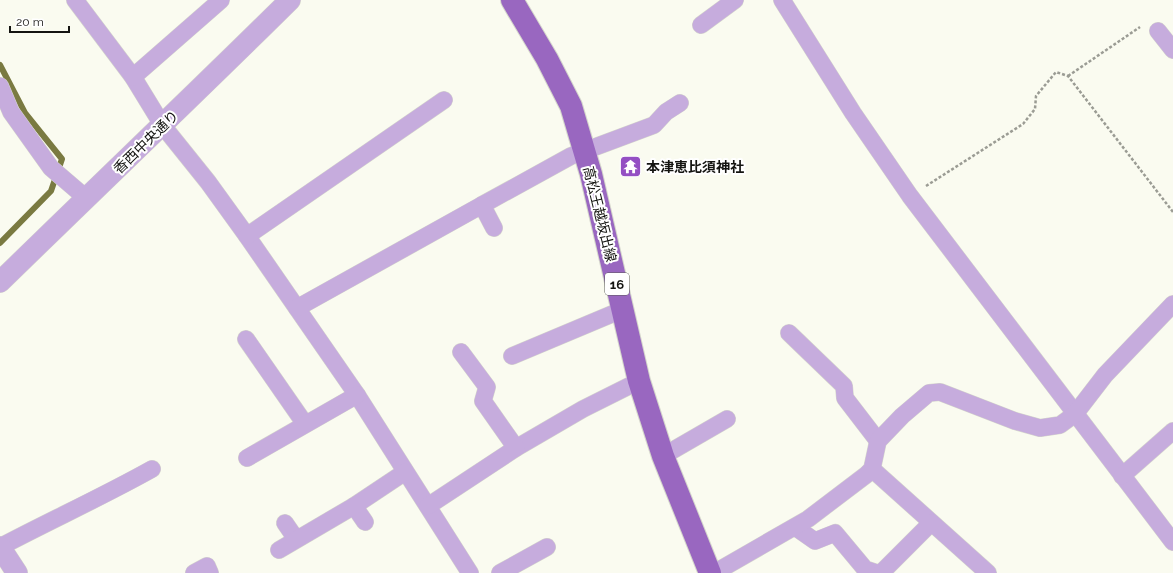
<svg xmlns="http://www.w3.org/2000/svg" width="1173" height="573" viewBox="0 0 1173 573" font-family="Raleway,'Noto Sans JP',sans-serif">
  <style>
    .lines { fill: none; stroke-linecap: round; stroke-linejoin: round }
    .stream { stroke: #7a7a41; stroke-width: 6 }
    .minor-casing { stroke: #d5d6cc; stroke-width: 18 }
    .tertiary-casing { stroke: #d5d6cc; stroke-width: 22 }
    .primary-casing { stroke: #d5d6cc; stroke-width: 24 }
    .path { stroke: #9b9c94; stroke-width: 2.5; stroke-dasharray: 3 2; stroke-linecap: butt }
    .minor { stroke: #c6acdd; stroke-width: 17 }
    .tertiary { stroke: #c6acdd; stroke-width: 21 }
    .primary { stroke: #9967c0; stroke-width: 22 }
    .labels { text-anchor: middle; dominant-baseline: central; stroke-width: 4; stroke-linejoin: round; paint-order: stroke }
    .shield { fill: #fff; stroke: #5a5a58; stroke-width: 1 }
    .shield-label { font-size: 13px; font-weight: bold; fill: #141411 }
    .street-label { font-size: 14px; fill: #141411; stroke: #fff }
    .poi-label { font-size: 14px; font-weight: bold; fill: #141411; stroke: #fff; text-anchor: start }
  </style>
  <rect width="100%" height="100%" fill="#fafbf0"/>
  <g class="lines">
    <polyline class="stream" points="0,65 25,113 62,159 51,191 0,243"/>
    <defs>
      <g id="minor">
        <polyline points="75,0 133,77 163,126 208,182 247,236 357,395 470,573"/>
        <polyline points="782,0 853,113 910,196 1173,542"/>
        <polyline points="701,25 735,0"/>
        <polyline points="1158,31 1173,50"/>
        <polyline points="133,77 221,0"/>
        <polyline points="0,86 11,112 51,168 86,198"/>
        <polyline points="482,205 571,156 654,125 666,112 680,103"/>
        <polyline points="247,236 444,100"/>
        <polyline points="297,308 482,205 494,228"/>
        <polyline points="789,333 844,386 845,398 878,441"/>
        <polyline points="246,339 305,424"/>
        <polyline points="512,356 624,309"/>
        <polyline points="516,448 583,409 639,381"/>
        <polyline points="663,456 727,419"/>
        <polyline points="247,458 357,395"/>
        <polyline points="872,469 988,573"/>
        <polyline points="1122,476 1173,431"/>
        <polyline points="354,506 365,522"/>
        <polyline points="428,506 516,448 483,401 487,387 461,352"/>
        <polyline points="285,523 296,539"/>
        <polyline points="795,527 815,541 835,533 865,569 877,573"/>
        <path d="M0 547C51 520 102 497 152 469"/>
        <polyline points="279,550 354,506 405,472"/>
        <polyline points="194,573 207,566 210,573"/>
        <polyline points="500,573 547,547"/>
        <polyline points="714,573 808,519 866,475 872,469 878,441 902,416 929,393 940,392 1015,421 1040,428 1060,425 1075,414 1105,375 1173,304"/>
        <polyline points="881,573 931,523"/>
      </g>
      <g id="tertiary">
        <path d="M0 282C96 188 194 95 290 0"/>
        <polyline points="0,547 17,573"/>
      </g>
      <polyline id="primary" points="512,0 547,59 571,106 591,174 639,381 663,456 710,573"/>
    </defs>
    <use href="#minor" class="minor-casing"/>
    <use href="#tertiary" class="tertiary-casing"/>
    <use href="#primary" class="primary-casing"/>
    <g class="path">
      <polyline points="1068,76 1140,27"/>
      <polyline points="926,186 1023,124 1035,109 1036,96 1056,72 1068,76 1173,212"/>
    </g>
    <use href="#minor" class="minor"/>
    <use href="#tertiary" class="tertiary"/>
    <use href="#primary" class="primary"/>
  </g>
  <defs>
    <symbol id="temple-square" viewBox="-11 -11 22 22"><rect x="-9" y="-9" width="18" height="18" rx="4" fill="#944fc3" stroke="#fff"/><path d="M0-6L5-2H3V0L6.5 2.5H4V6H1.5V3h-3V6H-4V2.5H-6.5L-3 0V-2H-5Z" fill="#fff"/></symbol>
  </defs>
  <g fill-rule="evenodd">
    <use href="#temple-square" x="618" y="154" width="25" height="25"/>
  </g>
  <g class="labels">
    <rect class="shield" x="605" y="273" width="24" height="22" rx="3"/>
    <g class="shield-label">
      <text x="617" y="284">16</text>
    </g>
    <g class="street-label">
      <text transform="translate(146 142) rotate(-44)">香西中央通り</text>
      <text transform="translate(600 214) rotate(76)">高松王越坂出線</text>
    </g>
    <g class="poi-label">
      <text x="646" y="167">本津恵比須神社</text>
    </g>
  </g>
  <path d="M10 26v6h59v-6" fill="none" stroke="#141411" stroke-width="2"/>
  <text x="16" y="26" font-size="12" fill="#141411" stroke="#ffffff" stroke-width="3" paint-order="stroke">20 m</text>
</svg>
